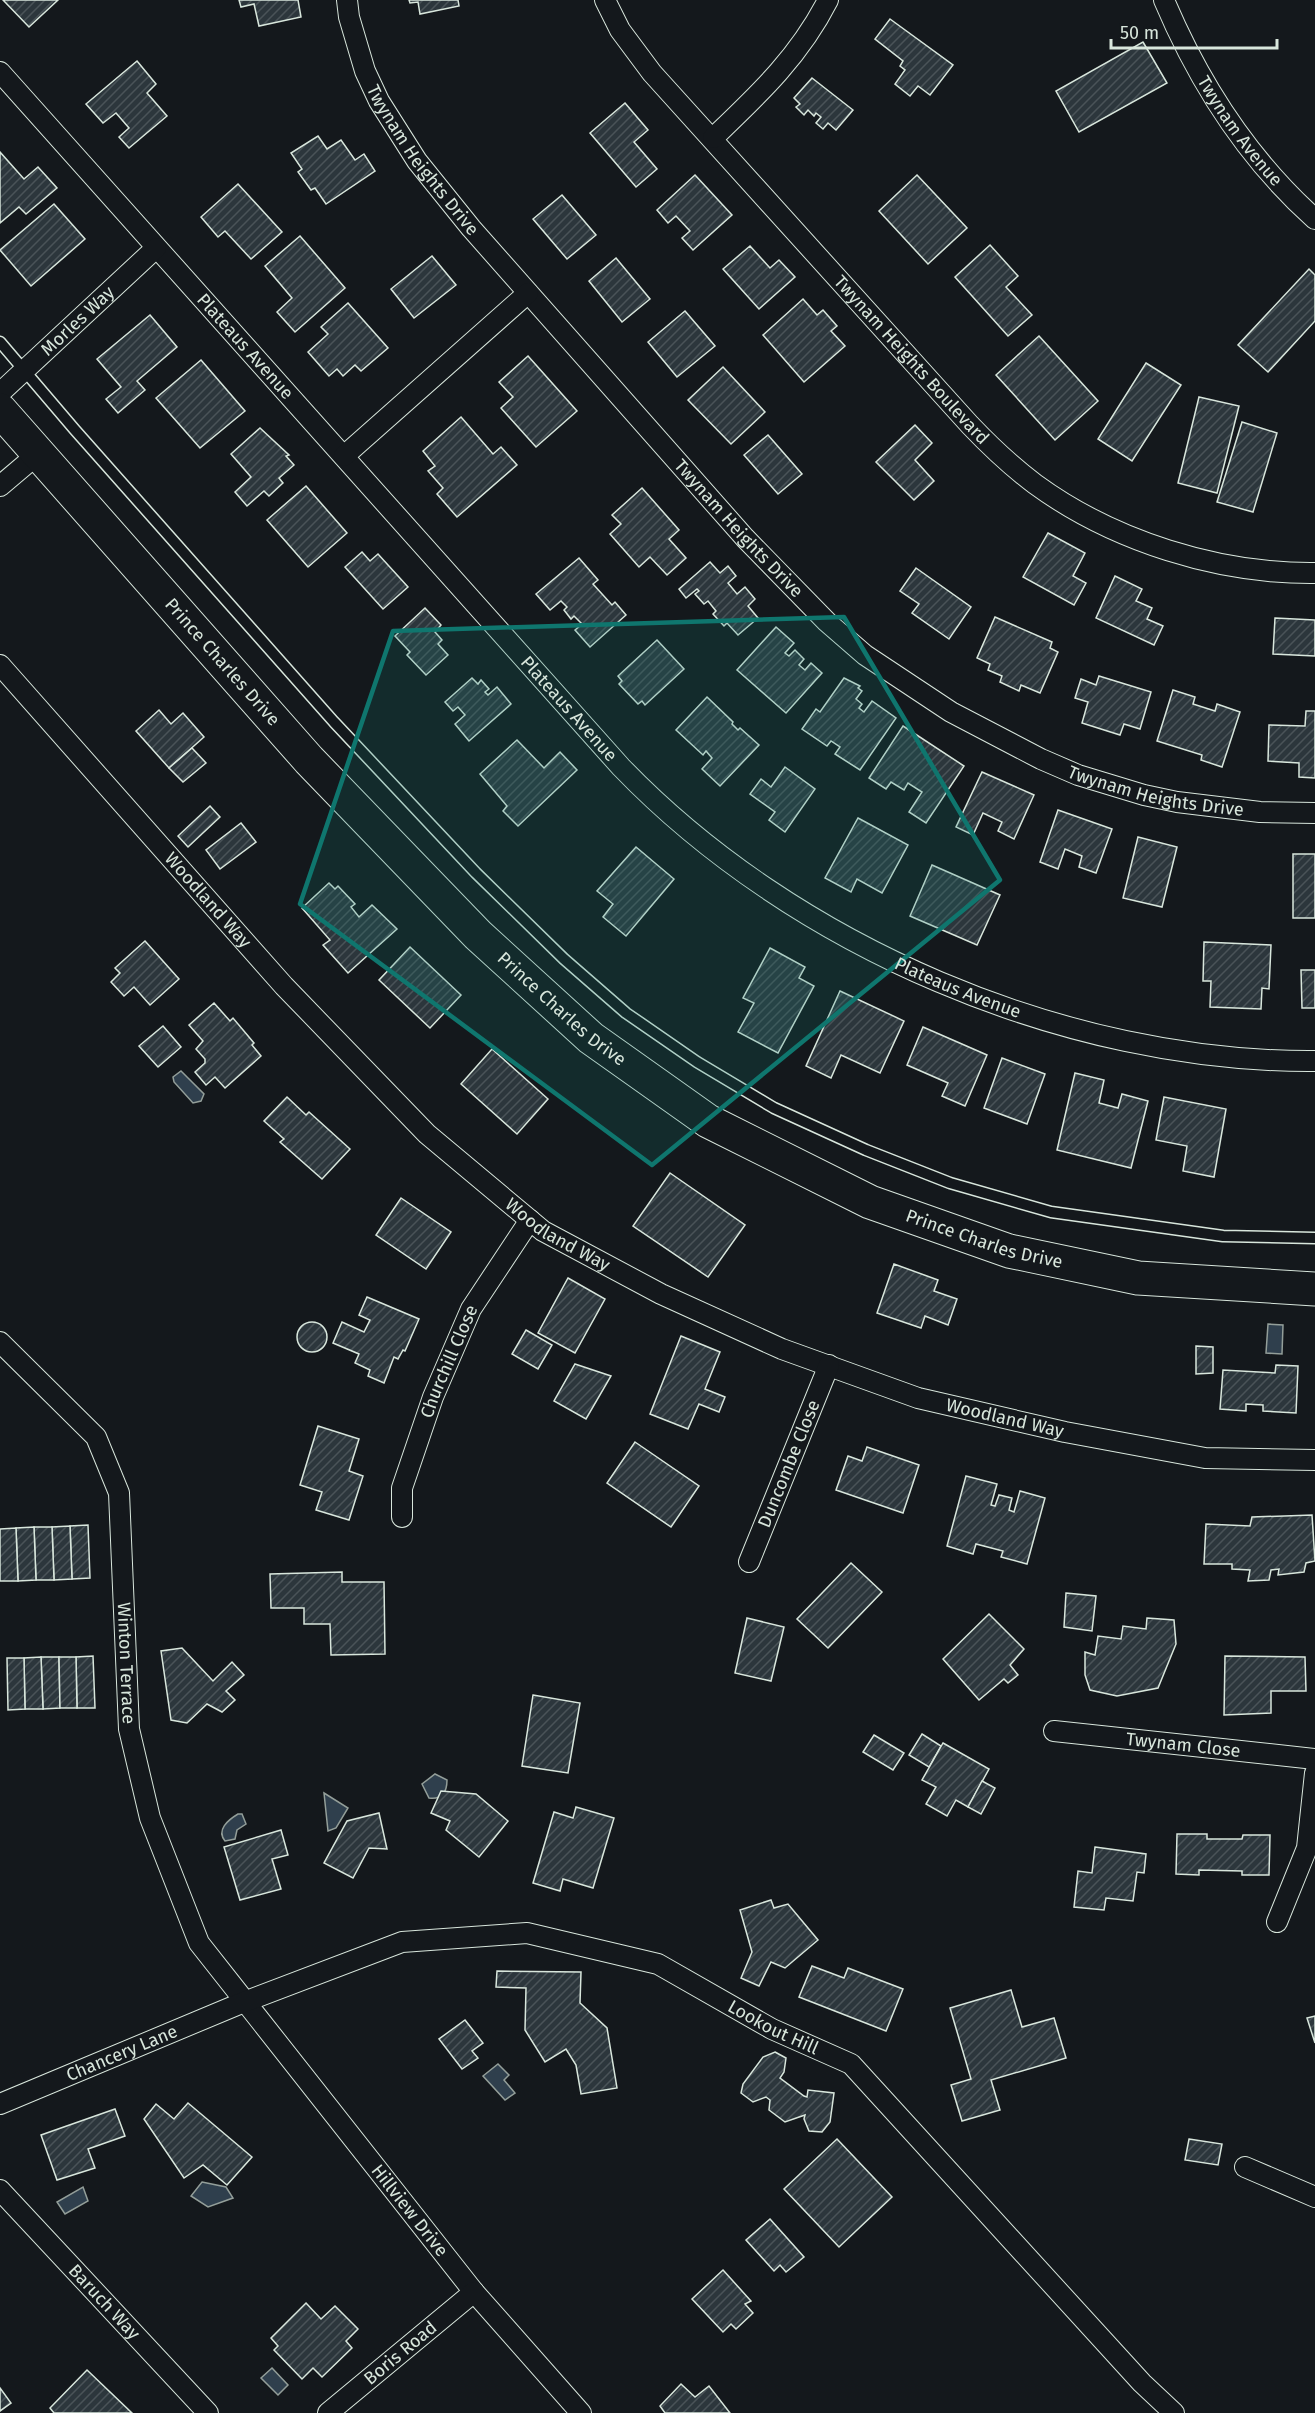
<svg xmlns="http://www.w3.org/2000/svg" width="1315" height="2413" viewBox="0 0 1315 2413" font-family="'Fira Sans',sans-serif">
  <style>
    .water { fill: #2f3f4d; stroke: #939e99; stroke-width: 1.5 }
    .building { fill: url(#building-hatch); stroke: #d8e6dc; stroke-width: 1.5 }
    .lines { fill: none; stroke-linecap: round; stroke-linejoin: round }
    .lane-casing { stroke: #d8e6dc; stroke-width: 13 }
    .street-casing { stroke: #d8e6dc; stroke-width: 22 }
    .highway-casing { stroke: #d8e6dc; stroke-width: 35 }
    .lane { stroke: #14181c; stroke-width: 10 }
    .street { stroke: #14181c; stroke-width: 20 }
    .highway { stroke: #14181c; stroke-width: 33 }
    .marked { fill: #0f766e; fill-opacity: 0.2; stroke: #0f766e; stroke-width: 4.5; stroke-linejoin: round }
    .labels { text-anchor: middle; dominant-baseline: central; stroke-width: 4.5; stroke-linejoin: round; paint-order: stroke }
    .street-label { font-size: 18px; fill: #d8e6dc; stroke: #14181c }
  </style>
  <defs>
    <pattern id="building-hatch" width="6" height="6" patternUnits="userSpaceOnUse" patternTransform="scale(1.5)"><rect width="6" height="6" fill="#2c363c"/><path d="M-1 1l2-2M0 6l6-6M5 7l2-2" fill="none" stroke="#4a5358"/></pattern>
  </defs>
  <rect width="100%" height="100%" fill="#14181c"/>
  <g class="water">
    <polygon points="181,1071 204,1094 201,1101 193,1103 174,1082 173,1077"/>
    <polygon points="1268,1324 1283,1325 1282,1354 1266,1353"/>
    <path d="M435 1774 447 1780C447 1792 442 1800 429 1798L422 1784Z"/>
    <polygon points="324,1793 348,1808 336,1828 328,1831"/>
    <path d="M238 1814H242L246 1824 237 1830 235 1839 225 1841C216 1830 228 1820 238 1814Z"/>
    <polygon points="498,2064 509,2075 504,2080 515,2093 505,2100 483,2076"/>
    <polygon points="202,2182 226,2187 233,2198 208,2207 191,2196"/>
    <polygon points="83,2187 88,2201 65,2214 57,2202"/>
    <polygon points="272,2368 288,2385 278,2395 261,2378"/>
  </g>
  <g class="building">
    <polygon points="3,0 58,0 29,27"/>
    <polygon points="239,0 298,0 301,17 259,26 254,4 241,7"/>
    <polygon points="409,0 458,0 459,6 420,14 418,2 410,3"/>
    <polygon points="890,19 953,65 930,95 918,86 910,96 895,84 905,70 900,66 903,61 875,39"/>
    <polygon points="1143,42 1167,83 1079,132 1056,91"/>
    <polygon points="137,61 156,84 147,93 167,116 129,148 119,137 129,128 116,113 103,123 86,104"/>
    <polygon points="812,78 853,110 836,130 828,123 823,129 816,123 821,117 816,113 814,116 808,110 804,115 796,107 800,104 794,98"/>
    <polygon points="625,103 648,130 634,142 657,169 636,187 590,133"/>
    <polygon points="318,136 327,149 341,140 355,160 364,154 375,171 326,204 315,188 311,190 298,172 302,169 291,153"/>
    <polygon points="0,152 24,179 38,167 57,188 26,214 19,207 0,223"/>
    <polygon points="695,175 732,215 693,250 682,238 690,231 676,216 668,223 657,210"/>
    <polygon points="917,175 967,228 928,264 879,211"/>
    <polygon points="238,184 282,232 251,259 225,231 218,237 201,217"/>
    <polygon points="562,195 596,235 567,259 533,219"/>
    <polygon points="54,204 85,239 31,286 0,250"/>
    <polygon points="300,236 345,288 295,332 277,312 292,298 265,266"/>
    <polygon points="990,245 1018,276 1006,287 1032,315 1008,336 955,277"/>
    <polygon points="750,246 770,268 779,260 795,277 759,309 723,269"/>
    <polygon points="432,256 456,285 414,318 391,289"/>
    <polygon points="616,258 650,299 622,322 589,281"/>
    <polygon points="1309,269 1315,275 1315,321 1268,372 1238,345"/>
    <polygon points="803,299 817,315 823,310 837,326 831,331 845,346 804,382 763,335"/>
    <polygon points="348,303 388,348 361,371 355,365 343,376 337,369 329,376 308,352 328,334 321,327"/>
    <polygon points="685,311 715,346 677,377 648,342"/>
    <polygon points="150,315 177,347 137,381 145,390 118,413 106,399 121,387 97,359"/>
    <polygon points="1039,336 1098,401 1055,440 996,375"/>
    <polygon points="528,356 577,411 536,447 501,408 513,397 499,382"/>
    <polygon points="201,360 245,411 200,448 156,398"/>
    <polygon points="1146,363 1181,385 1132,461 1098,439"/>
    <polygon points="723,367 765,412 731,444 688,400"/>
    <polygon points="1199,397 1239,406 1217,493 1178,483"/>
    <polygon points="461,417 493,454 501,447 517,465 457,517 437,494 443,488 428,471 435,466 423,451"/>
    <polygon points="1242,422 1277,433 1253,512 1217,502"/>
    <polygon points="915,425 932,443 915,460 934,481 914,500 876,462"/>
    <polygon points="260,428 289,455 286,456 294,465 279,478 283,483 269,496 264,491 247,506 235,492 251,477 231,454"/>
    <polygon points="768,435 802,474 778,494 744,455"/>
    <polygon points="306,486 347,533 308,567 267,520"/>
    <polygon points="642,488 679,530 669,539 686,558 667,575 650,557 639,567 610,534 621,524 612,515"/>
    <polygon points="1048,533 1085,553 1073,576 1086,583 1074,605 1023,577"/>
    <polygon points="362,552 370,561 378,554 408,587 383,609 345,567"/>
    <polygon points="579,558 598,580 593,584 612,605 615,602 626,615 590,647 575,630 582,624 574,616 571,619 564,610 567,607 561,601 550,610 536,594"/>
    <polygon points="710,562 720,573 728,566 736,576 728,583 737,594 745,587 755,599 748,606 758,618 738,635 727,623 724,626 713,614 716,611 708,601 704,604 695,594 699,591 697,589 686,598 679,589"/>
    <polygon points="916,568 971,607 949,639 912,613 919,604 900,591"/>
    <polygon points="1115,576 1142,589 1136,601 1152,608 1147,619 1163,626 1154,645 1096,618"/>
    <polygon points="425,608 441,625 435,632 442,640 438,644 448,655 426,675 407,655 410,652 395,636"/>
    <polygon points="995,617 1052,642 1050,648 1058,652 1040,693 1021,685 1019,691 1000,682 1002,676 988,670 990,664 977,658"/>
    <polygon points="1275,618 1315,620 1315,656 1273,654"/>
    <polygon points="776,627 794,643 785,653 789,656 795,650 804,659 799,665 805,670 811,663 822,673 786,713 737,670"/>
    <polygon points="657,640 684,669 645,705 642,701 638,704 619,684 622,681 618,676"/>
    <polygon points="1099,676 1151,692 1140,729 1124,724 1120,735 1082,723 1088,702 1075,698 1081,679 1096,685"/>
    <polygon points="472,678 478,684 481,680 489,689 485,692 488,695 497,687 511,704 469,741 455,724 465,715 458,707 453,711 445,702"/>
    <polygon points="844,678 860,686 858,688 862,691 856,699 862,704 859,708 864,712 872,701 896,718 860,770 835,754 840,747 831,741 827,746 802,729 816,709 820,712"/>
    <polygon points="1173,690 1195,697 1193,704 1215,711 1217,704 1240,712 1222,767 1201,760 1202,755 1157,741"/>
    <polygon points="707,697 733,722 732,724 738,730 740,728 759,745 720,786 702,769 712,758 706,751 703,755 676,730"/>
    <polygon points="159,710 171,724 183,713 204,737 169,768 136,731"/>
    <polygon points="1306,711 1315,711 1315,778 1299,777 1299,763 1268,761 1269,725 1305,726"/>
    <polygon points="903,726 964,766 926,823 909,812 922,792 908,783 904,790 891,782 886,789 869,778"/>
    <polygon points="517,740 544,768 560,752 577,770 518,826 503,811 507,806 480,774"/>
    <polygon points="192,748 206,763 183,782 169,768"/>
    <polygon points="785,767 815,789 785,832 769,820 775,812 750,794 761,779 771,787"/>
    <polygon points="982,772 1034,795 1014,839 998,831 1002,822 983,813 973,835 956,827"/>
    <polygon points="210,806 220,817 188,847 178,836"/>
    <polygon points="1058,810 1112,829 1096,873 1079,867 1082,856 1065,849 1058,869 1040,862"/>
    <polygon points="858,818 908,845 882,893 857,879 851,892 825,878"/>
    <polygon points="241,823 256,842 220,869 206,850"/>
    <polygon points="1138,837 1177,847 1162,907 1123,898"/>
    <polygon points="636,847 674,879 626,936 603,917 613,904 597,891"/>
    <rect x="1293" y="854" width="22" height="64"/>
    <polygon points="932,865 1000,895 977,945 910,916"/>
    <polygon points="329,883 335,889 338,886 355,904 351,907 359,917 372,905 397,929 348,973 323,945 330,940 302,908"/>
    <polygon points="145,941 179,979 150,1005 134,987 124,996 111,982 120,973 115,968"/>
    <polygon points="1204,942 1271,945 1269,989 1262,988 1261,1009 1210,1007 1211,981 1203,981"/>
    <polygon points="410,947 461,995 430,1028 379,980"/>
    <polygon points="770,948 805,967 799,978 814,986 778,1053 738,1032 754,1003 743,998"/>
    <polygon points="1301,970 1315,970 1315,1008 1302,1008"/>
    <polygon points="840,991 904,1021 880,1073 841,1055 831,1078 806,1066"/>
    <polygon points="214,1003 230,1021 233,1018 254,1043 252,1045 261,1056 225,1088 215,1077 206,1085 195,1072 205,1063 205,1059 196,1049 203,1041 189,1025"/>
    <polygon points="163,1026 181,1047 158,1067 139,1046"/>
    <polygon points="923,1027 987,1055 965,1106 942,1096 948,1083 907,1065"/>
    <polygon points="492,1049 548,1099 517,1134 461,1084"/>
    <polygon points="1002,1058 1045,1074 1027,1124 984,1108"/>
    <polygon points="1075,1073 1104,1080 1099,1103 1118,1108 1122,1094 1148,1101 1131,1168 1057,1150"/>
    <polygon points="287,1097 306,1115 309,1112 350,1149 322,1179 280,1142 284,1139 264,1121"/>
    <polygon points="1164,1097 1226,1109 1214,1177 1183,1171 1187,1146 1156,1140"/>
    <polygon points="670,1173 745,1225 708,1277 633,1226"/>
    <polygon points="401,1198 451,1232 426,1269 376,1235"/>
    <polygon points="894,1264 938,1280 934,1291 957,1299 948,1325 925,1316 921,1328 877,1313"/>
    <polygon points="568,1278 605,1299 575,1353 538,1333"/>
    <polygon points="367,1297 419,1319 405,1351 403,1350 398,1359 394,1357 384,1383 368,1376 370,1370 355,1363 359,1354 333,1343 342,1322 364,1332 370,1320 359,1315"/>
    <circle cx="312" cy="1337" r="15"/>
    <polygon points="526,1330 552,1345 538,1369 512,1354"/>
    <polygon points="681,1336 720,1352 705,1389 725,1397 719,1412 699,1404 688,1429 650,1414"/>
    <polygon points="1196,1346 1213,1347 1213,1373 1196,1374"/>
    <polygon points="575,1364 611,1376 586,1419 554,1401"/>
    <polygon points="1276,1365 1298,1366 1296,1413 1263,1411 1263,1405 1246,1404 1246,1411 1220,1409 1223,1370 1275,1373"/>
    <polygon points="318,1426 359,1439 349,1471 363,1476 349,1520 316,1510 322,1492 300,1485"/>
    <polygon points="635,1442 699,1486 671,1527 607,1483"/>
    <polygon points="867,1447 919,1465 903,1513 836,1490 848,1456 862,1461"/>
    <polygon points="966,1476 997,1484 991,1505 995,1506 999,1495 1012,1498 1009,1510 1014,1512 1020,1491 1045,1498 1027,1564 1001,1557 1003,1551 976,1544 973,1554 947,1546"/>
    <polygon points="1312,1515 1315,1561 1306,1563 1304,1572 1278,1575 1279,1569 1271,1570 1269,1580 1248,1581 1250,1570 1232,1569 1232,1564 1204,1564 1206,1524 1250,1526 1252,1517"/>
    <polygon points="88,1525 90,1578 72,1579 70,1526"/>
    <polygon points="70,1526 72,1579 54,1580 52,1527"/>
    <polygon points="34,1527 52,1527 54,1580 36,1580"/>
    <polygon points="34,1527 36,1580 18,1581 16,1528"/>
    <polygon points="16,1528 18,1581 0,1581 0,1529"/>
    <polygon points="851,1563 882,1592 828,1648 797,1619"/>
    <polygon points="342,1572 342,1582 384,1582 385,1654 331,1655 330,1624 304,1624 304,1608 271,1608 270,1574"/>
    <polygon points="1066,1593 1096,1596 1092,1631 1064,1627"/>
    <polygon points="989,1614 1024,1649 1010,1665 1018,1675 1008,1683 1004,1679 979,1700 943,1659"/>
    <polygon points="747,1618 784,1627 771,1681 735,1673"/>
    <polygon points="1147,1618 1174,1620 1176,1644 1158,1688 1117,1696 1090,1690 1085,1675 1085,1652 1095,1655 1098,1636 1121,1639 1123,1626 1146,1629"/>
    <polygon points="182,1648 213,1681 232,1662 244,1675 226,1691 235,1700 222,1712 207,1704 187,1723 171,1720 161,1651"/>
    <polygon points="93,1656 95,1708 77,1708 76,1657"/>
    <polygon points="1225,1656 1305,1657 1306,1691 1271,1691 1271,1713 1224,1715"/>
    <polygon points="41,1657 59,1657 60,1708 43,1709"/>
    <polygon points="41,1657 43,1709 25,1709 24,1658"/>
    <polygon points="59,1657 76,1657 77,1708 60,1708"/>
    <polygon points="7,1658 24,1658 25,1709 8,1710"/>
    <polygon points="533,1695 580,1703 568,1773 522,1766"/>
    <polygon points="922,1734 941,1746 929,1767 909,1755"/>
    <polygon points="874,1735 904,1753 893,1770 863,1752"/>
    <polygon points="943,1743 989,1769 968,1807 956,1800 947,1816 926,1804 936,1787 922,1780"/>
    <polygon points="982,1781 995,1788 981,1814 968,1807"/>
    <polygon points="441,1791 476,1794 508,1821 479,1857 446,1830 450,1821 431,1813"/>
    <polygon points="576,1807 614,1818 593,1888 563,1879 560,1891 533,1883 554,1812 573,1818"/>
    <polygon points="379,1813 387,1849 369,1848 353,1878 324,1863 347,1821"/>
    <polygon points="281,1830 288,1855 272,1859 281,1889 240,1900 224,1847"/>
    <polygon points="1177,1834 1207,1834 1207,1839 1242,1839 1243,1835 1270,1835 1269,1875 1242,1875 1242,1871 1199,1870 1199,1875 1176,1874"/>
    <polygon points="1095,1847 1146,1854 1144,1873 1137,1872 1133,1901 1106,1898 1104,1910 1074,1907 1078,1871 1092,1873"/>
    <polygon points="771,1900 774,1908 788,1904 818,1940 785,1968 771,1962 759,1986 741,1978 752,1952 740,1910"/>
    <polygon points="812,1966 844,1978 848,1968 903,1989 886,2031 799,1997"/>
    <polygon points="497,1971 581,1972 580,2003 607,2028 617,2088 581,2094 576,2065 566,2049 545,2062 525,2030 526,1988 496,1987"/>
    <polygon points="1011,1990 1022,2027 1054,2018 1066,2058 991,2080 1000,2110 962,2121 951,2085 971,2079 950,2008"/>
    <polygon points="1315,2016 1315,2043 1307,2018"/>
    <polygon points="465,2020 483,2043 472,2051 478,2058 462,2069 439,2039"/>
    <polygon points="775,2052 786,2058 784,2072 780,2078 804,2096 807,2097 808,2090 834,2093 830,2122 822,2132 809,2131 804,2119 805,2115 785,2122 769,2110 770,2100 766,2097 753,2102 741,2093 743,2084 763,2057"/>
    <polygon points="188,2103 252,2157 227,2185 203,2165 184,2178 144,2119 156,2104 174,2119"/>
    <polygon points="115,2109 125,2136 88,2149 95,2168 57,2180 41,2135"/>
    <polygon points="837,2139 892,2197 839,2247 784,2189"/>
    <polygon points="1189,2139 1222,2144 1218,2165 1185,2160"/>
    <polygon points="770,2219 804,2257 786,2272 780,2265 774,2271 746,2240"/>
    <polygon points="723,2270 751,2301 745,2304 753,2313 736,2329 731,2324 723,2332 692,2299"/>
    <polygon points="306,2303 321,2319 335,2306 358,2329 346,2341 352,2348 322,2377 313,2368 302,2379 274,2350 278,2346 271,2338"/>
    <polygon points="87,2370 132,2413 54,2413 50,2408"/>
    <polygon points="681,2384 695,2397 709,2386 730,2413 665,2413 660,2406"/>
    <polygon points="0,2388 11,2403 0,2411"/>
  </g>
  <g class="lines">
    <defs>
      <polyline id="lane" points="0,342 75,430 334,722 476,873 564,959 626,1013 697,1062 774,1108 866,1150 950,1183 1051,1212 1223,1236 1315,1238"/>
      <g id="street">
        <path id="s1" d="M347 0 349 17 365 71 379 101 417 161 471 228 745 538 827 622 865 655 951 712 1041 759 1078 775 1144 795 1177 802 1260 812 1315 813"/>
        <path id="s2" d="M605 0 620 30 652 73 970 425C990 446 1011 466 1035 484 1113 541 1218 574 1315 573"/>
        <path id="s3" d="M1164 0C1199 83 1248 159 1315 219"/>
        <path id="s4" d="M0 72 621 767C793 946 1066 1063 1315 1061"/>
        <path d="M713 138C758 95 799 57 828 0"/>
        <path id="s5" d="M0 393 156 248"/>
        <polyline points="344,456 528,293"/>
        <polyline points="0,486 39,453"/>
        <path id="s6" d="M0 665 284 986 427 1134 543 1231 661 1294 782 1349 918 1398 1065 1432 1205 1458 1315 1460"/>
        <path id="s7" d="M0 1342 96 1437 119 1493 129 1729 150 1818 199 1943 474 2292 581 2413"/>
        <path id="s8" d="M402 1517V1488L433 1397 471 1309 530 1220"/>
        <path id="s9" d="M749 1562 829 1365"/>
        <path id="s10" d="M1054 1731 1315 1759"/>
        <polyline points="1277,1922 1307,1848 1315,1773"/>
        <path id="s11" d="M0 2104 244 2002 402 1942 527 1933 658 1964 772 2029 851 2064 1142 2383 1174 2413"/>
        <polyline points="1245,2167 1315,2197"/>
        <path id="s12" d="M0 2190 208 2413"/>
        <path id="s13" d="M328 2413 474 2292"/>
      </g>
      <g id="highway">
        <path id="s14" d="M0 410 309 760 478 935 591 1038 708 1121 870 1202 1009 1251 1138 1278 1315 1289"/>
      </g>
    </defs>
    <use href="#lane" class="lane-casing"/>
    <use href="#street" class="street-casing"/>
    <use href="#highway" class="highway-casing"/>
    <use href="#lane" class="lane"/>
    <use href="#street" class="street"/>
    <use href="#highway" class="highway"/>
  </g>
  <path class="marked" d="M844 617 1000 880 652 1165 300 904 393 631Z"/>
  <g class="labels">
    <g class="street-label">
      <text stroke="none"><textPath href="#s3" startOffset="152">Twynam Avenue</textPath></text>
      <text stroke="none"><textPath href="#s1" startOffset="180">Twynam Heights Drive</textPath></text>
      <text stroke="none"><textPath href="#s5" startOffset="106">Morles Way</textPath></text>
      <text stroke="none"><textPath href="#s4" startOffset="368">Plateaus Avenue</textPath></text>
      <text stroke="none"><textPath href="#s2" startOffset="474">Twynam Heights Boulevard</textPath></text>
      <text stroke="none"><textPath href="#s1" startOffset="666">Twynam Heights Drive</textPath></text>
      <text stroke="none"><textPath href="#s14" startOffset="336">Prince Charles Drive</textPath></text>
      <text stroke="none"><textPath href="#s4" startOffset="854">Plateaus Avenue</textPath></text>
      <text stroke="none"><textPath href="#s1" startOffset="1170">Twynam Heights Drive</textPath></text>
      <text stroke="none"><textPath href="#s6" startOffset="314">Woodland Way</textPath></text>
      <text stroke="none"><textPath href="#s4" startOffset="1338">Plateaus Avenue</textPath></text>
      <text stroke="none"><textPath href="#s14" startOffset="822">Prince Charles Drive</textPath></text>
      <text stroke="none"><textPath href="#s6" startOffset="800">Woodland Way</textPath></text>
      <text stroke="none"><textPath href="#s14" startOffset="1308">Prince Charles Drive</textPath></text>
      <text stroke="none"><textPath href="#s8" startOffset="164">Churchill Close</textPath></text>
      <text stroke="none"><textPath href="#s6" startOffset="1286">Woodland Way</textPath></text>
      <text stroke="none"><textPath href="#s9" startOffset="106">Duncombe Close</textPath></text>
      <text stroke="none"><textPath href="#s7" startOffset="366">Winton Terrace</textPath></text>
      <text stroke="none"><textPath href="#s10" startOffset="130">Twynam Close</textPath></text>
      <text stroke="none"><textPath href="#s11" startOffset="825">Lookout Hill</textPath></text>
      <text stroke="none"><textPath href="#s11" startOffset="132">Chancery Lane</textPath></text>
      <text stroke="none"><textPath href="#s7" startOffset="998">Hillview Drive</textPath></text>
      <text stroke="none"><textPath href="#s12" startOffset="153">Baruch Way</textPath></text>
      <text stroke="none"><textPath href="#s13" startOffset="94">Boris Road</textPath></text>
    </g>
  </g>
  <path d="M1111 39v9h166v-9" fill="none" stroke="#d8e6dc" stroke-width="3"/>
  <text x="1120" y="39" font-size="18" fill="#d8e6dc" stroke="#14181c" stroke-width="4.5" paint-order="stroke">50 m</text>
</svg>
